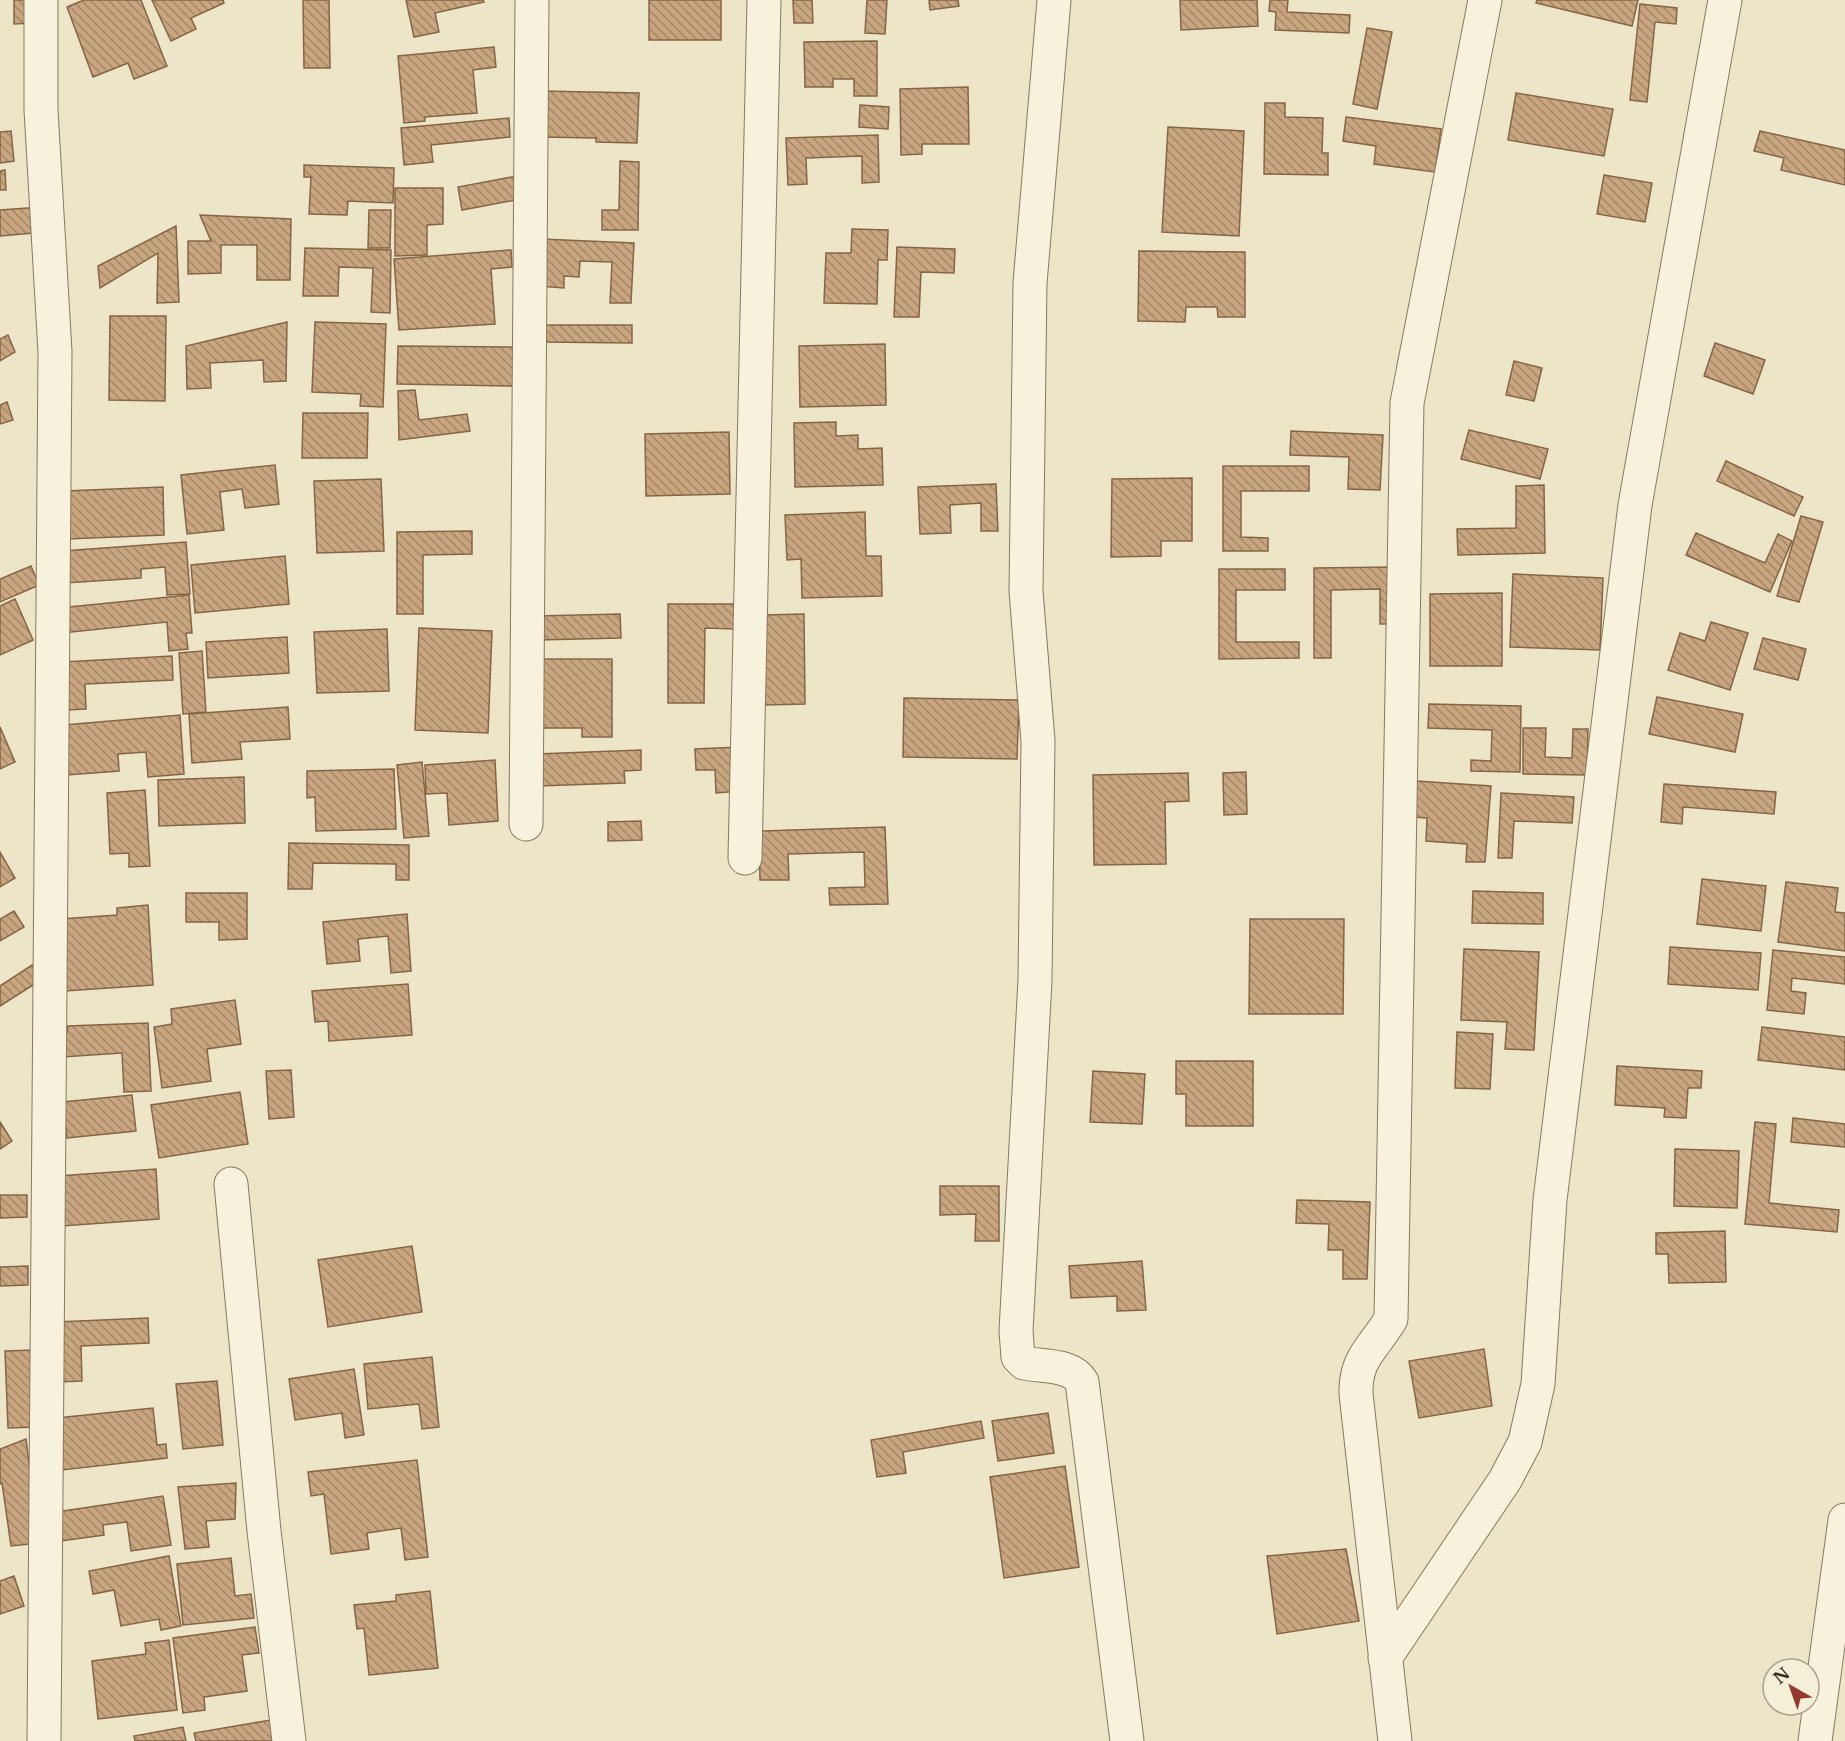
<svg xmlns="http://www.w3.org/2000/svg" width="1845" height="1741" viewBox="0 0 1845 1741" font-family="'Libre Baskerville',serif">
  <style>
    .building { fill: url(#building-back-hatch); stroke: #866545; stroke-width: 1.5 }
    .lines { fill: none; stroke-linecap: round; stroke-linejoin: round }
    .minor-casing { stroke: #88785e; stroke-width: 35 }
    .minor { stroke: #f7f2db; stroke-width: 33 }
  </style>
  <defs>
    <pattern id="building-back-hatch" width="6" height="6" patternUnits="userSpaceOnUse" patternTransform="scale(1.5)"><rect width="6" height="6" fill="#c9a680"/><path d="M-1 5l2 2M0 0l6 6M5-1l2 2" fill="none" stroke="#a48868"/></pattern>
  </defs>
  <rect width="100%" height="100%" fill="#ece5c8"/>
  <g class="building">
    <polygon points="14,0 35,0 35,23 14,24"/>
    <polygon points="84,0 141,0 167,66 134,79 128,63 93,77 67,7"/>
    <polygon points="152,0 223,0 224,3 191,18 196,29 171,41"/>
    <polygon points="303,0 329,0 330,68 304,68"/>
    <polygon points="406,0 483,0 484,2 435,13 439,32 414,37"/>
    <rect x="649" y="0" width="72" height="40"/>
    <polygon points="793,0 812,0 813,23 794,23"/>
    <polygon points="867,0 887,0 885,34 865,33"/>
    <polygon points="929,0 958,0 959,6 930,10"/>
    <polygon points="1180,0 1257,0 1258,26 1181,30"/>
    <polygon points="1270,0 1288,0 1287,12 1350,15 1349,33 1275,30 1276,12 1269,11"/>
    <polygon points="1537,0 1638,0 1632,26 1536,3"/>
    <polygon points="1640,4 1677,8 1676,24 1655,22 1647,102 1630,100"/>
    <polygon points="1367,28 1392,32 1377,109 1353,104"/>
    <polygon points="877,41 877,96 854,96 854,79 833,79 833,87 805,87 804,42"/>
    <polygon points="494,47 496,67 473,70 477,113 425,117 425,121 404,123 398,56"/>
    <polygon points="968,87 969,144 922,144 922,154 901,155 900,89"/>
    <polygon points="542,91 639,93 637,143 596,142 596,138 541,137"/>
    <polygon points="1516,93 1613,109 1604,156 1508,140"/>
    <polygon points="1265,103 1285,103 1285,117 1323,118 1322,153 1328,153 1328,175 1264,174"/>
    <polygon points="860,105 889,107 888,129 859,127"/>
    <polygon points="1346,117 1441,129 1435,172 1374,164 1376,146 1343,141"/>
    <polygon points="509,118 510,137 431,145 433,162 404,165 401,128"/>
    <polygon points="1168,127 1244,131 1239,236 1162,232"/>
    <polygon points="11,131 14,161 0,163 0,132"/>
    <polygon points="1760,131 1845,150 1845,185 1781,170 1784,158 1754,151"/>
    <polygon points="878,135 879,182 862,183 862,156 806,158 807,184 788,185 786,138"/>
    <polygon points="620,161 639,162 638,230 602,230 602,210 619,210"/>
    <polygon points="304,165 394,168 393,203 348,201 347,215 309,214 311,177 304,177"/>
    <polygon points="5,170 6,190 0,190 0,171"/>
    <polygon points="1604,175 1652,183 1645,222 1597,214"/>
    <polygon points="517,176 521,199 462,210 458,187"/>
    <polygon points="395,188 443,188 443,224 427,225 427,255 395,256"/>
    <polygon points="41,207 44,232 0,236 0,210"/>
    <polygon points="369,210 391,210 390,248 368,248"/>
    <polygon points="200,215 291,219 290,280 257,280 257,245 221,245 221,273 188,274 188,241 211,241"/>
    <polygon points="176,226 179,302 157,303 158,253 100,288 98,266"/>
    <polygon points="852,229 888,230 887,260 878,260 877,304 824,303 826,253 851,253"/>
    <polygon points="541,239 634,243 631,303 610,303 612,262 580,261 579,277 564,276 564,288 539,286"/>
    <polygon points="897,247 955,249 954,273 921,272 919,317 894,317"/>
    <polygon points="305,248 391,250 390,313 371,312 373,268 339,267 338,296 303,296"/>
    <polygon points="511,250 512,267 491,269 495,324 399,330 394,259"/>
    <polygon points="1139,251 1245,252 1245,317 1218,317 1217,307 1186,307 1185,322 1138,321"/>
    <polygon points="110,316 166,316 165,401 109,400"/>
    <polygon points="287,322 286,381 264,382 263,360 210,363 211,388 187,389 186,346"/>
    <polygon points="315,322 386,324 383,407 360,406 361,394 312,392"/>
    <polygon points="542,325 632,325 632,343 542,342"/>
    <polygon points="8,335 15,352 0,361 0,339"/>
    <polygon points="1715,343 1765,360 1753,394 1704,376"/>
    <polygon points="885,344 886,405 800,407 799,346"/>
    <polygon points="398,346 515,347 514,386 397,384"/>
    <polygon points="1514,361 1542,368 1534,401 1506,395"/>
    <polygon points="415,390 419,420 467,414 470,431 399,440 398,391"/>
    <polygon points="7,402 13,420 0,424 0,405"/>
    <polygon points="303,413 368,413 367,458 302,458"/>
    <polygon points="836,422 836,436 858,435 858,449 882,448 883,485 795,487 794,423"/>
    <polygon points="1469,430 1548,449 1540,479 1461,459"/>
    <polygon points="1291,431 1383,435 1380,490 1348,489 1349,457 1290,455"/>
    <polygon points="729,432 730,494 646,496 645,434"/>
    <polygon points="1726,461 1803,497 1794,516 1717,481"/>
    <polygon points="275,465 279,504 245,508 242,489 220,492 224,530 187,534 181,475"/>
    <polygon points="1223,466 1309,466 1309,491 1241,491 1241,537 1268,538 1268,551 1223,551"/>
    <polygon points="1192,478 1192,541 1161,541 1161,556 1111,557 1112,479"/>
    <polygon points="381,479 384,551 317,553 314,481"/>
    <polygon points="996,484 998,531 981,531 981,503 950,505 951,533 920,534 918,487"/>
    <polygon points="1544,485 1545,553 1458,555 1457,529 1516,528 1516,486"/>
    <polygon points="163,487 164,535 67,539 65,491"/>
    <polygon points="865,512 866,556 881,556 882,596 802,598 801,559 787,560 785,515"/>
    <polygon points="1801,516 1823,522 1799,602 1777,596"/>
    <polygon points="472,531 472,554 423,555 423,614 397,614 397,532"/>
    <polygon points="1696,533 1765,563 1778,534 1792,541 1770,592 1686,555"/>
    <polygon points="186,542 190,594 167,595 165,567 141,569 141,578 65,583 63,551"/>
    <polygon points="285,556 289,604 195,613 191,565"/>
    <polygon points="31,566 39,585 0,602 0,579"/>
    <polygon points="1394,567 1395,624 1380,624 1380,589 1331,590 1331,658 1314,658 1314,568"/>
    <polygon points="1219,569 1285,569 1285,590 1236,590 1236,642 1299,642 1299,658 1219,659"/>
    <polygon points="1513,574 1603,578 1600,650 1510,647"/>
    <polygon points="1502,593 1502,666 1430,666 1430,594"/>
    <polygon points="189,595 192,633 186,633 188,649 169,651 167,622 62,633 59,608"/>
    <polygon points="15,599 33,640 0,655 0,606"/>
    <polygon points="668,604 734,604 734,629 705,628 704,703 668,703"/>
    <polygon points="620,614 621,638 538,640 537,616"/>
    <polygon points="804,614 805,704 765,705 763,615"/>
    <polygon points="1711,622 1748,633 1730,690 1668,670 1680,633 1705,641"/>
    <polygon points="419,628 492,631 488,733 415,730"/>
    <polygon points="387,629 389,691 317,693 314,632"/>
    <polygon points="287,637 289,673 208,678 206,642"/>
    <polygon points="1763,638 1806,649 1798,680 1754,669"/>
    <polygon points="202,651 206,712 183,714 179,653"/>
    <polygon points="172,656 173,680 85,684 86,709 66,710 63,662"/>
    <polygon points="534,659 612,659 612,737 582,737 582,728 534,728"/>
    <polygon points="1657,697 1743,714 1735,752 1649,734"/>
    <polygon points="904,698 1019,700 1017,759 903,757"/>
    <polygon points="1429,704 1521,706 1520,772 1471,771 1471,760 1491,761 1492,730 1428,728"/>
    <polygon points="288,707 290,739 240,742 242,759 192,763 189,714"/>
    <polygon points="180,715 184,774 148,777 146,752 118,754 119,771 67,775 64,725"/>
    <polygon points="0,727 15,762 0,769"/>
    <polygon points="1523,728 1546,728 1545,757 1572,758 1573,729 1588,729 1587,775 1523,774"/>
    <polygon points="739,747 740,791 716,793 715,770 696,770 695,749"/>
    <polygon points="641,750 641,770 624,771 625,783 538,786 537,754"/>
    <polygon points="495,760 498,821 449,825 447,793 426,794 425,765"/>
    <polygon points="422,762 429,836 404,838 397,765"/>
    <polygon points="394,769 396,829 316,831 315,797 307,798 307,771"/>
    <polygon points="1246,772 1247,814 1224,815 1223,773"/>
    <polygon points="1188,773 1189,801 1165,802 1166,864 1094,865 1093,775"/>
    <polygon points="244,777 245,823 159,826 158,780"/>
    <polygon points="1416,781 1491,786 1485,862 1466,862 1467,844 1426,841 1427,818 1414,817"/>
    <polygon points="1664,784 1776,792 1774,814 1683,807 1682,824 1661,822"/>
    <polygon points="145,790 150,866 129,867 129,853 110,854 107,793"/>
    <polygon points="1501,793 1574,797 1572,823 1514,821 1512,858 1498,858"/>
    <polygon points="641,821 642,840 608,841 608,822"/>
    <polygon points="885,827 888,904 830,905 829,888 865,887 864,852 788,854 789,880 760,880 759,831"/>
    <polygon points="289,843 409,845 409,880 396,880 396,864 313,863 312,889 288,889"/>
    <polygon points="0,852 15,878 0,887"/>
    <polygon points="1702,879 1766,886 1761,931 1697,924"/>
    <polygon points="1786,882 1838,888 1835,912 1845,913 1845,951 1778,942"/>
    <polygon points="1473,891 1543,893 1543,924 1472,923"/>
    <polygon points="186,893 247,893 247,939 219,940 219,922 186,922"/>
    <polygon points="148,905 153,985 65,991 61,919 117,915 117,908"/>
    <polygon points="14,911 24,927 0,941 0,919"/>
    <polygon points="407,914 411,971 391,973 388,936 358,939 360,961 327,964 323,922"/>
    <polygon points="1250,919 1344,919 1343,1014 1249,1014"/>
    <polygon points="1670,947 1761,953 1758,990 1668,984"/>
    <polygon points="1464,949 1539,952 1534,1050 1505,1049 1507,1022 1461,1020"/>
    <polygon points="1773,950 1845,957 1845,984 1792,978 1791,991 1806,993 1804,1014 1767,1010"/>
    <polygon points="32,965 41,980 0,1006 0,986"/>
    <polygon points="408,984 412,1035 329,1041 328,1021 315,1022 312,991"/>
    <polygon points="235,1000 241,1044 207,1049 211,1081 162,1088 154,1027 172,1024 171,1009"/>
    <polygon points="148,1023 151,1091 124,1092 122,1053 62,1057 68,1026"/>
    <polygon points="1762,1027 1845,1037 1845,1070 1758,1060"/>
    <polygon points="1457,1032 1493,1034 1490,1089 1455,1088"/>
    <polygon points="1176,1061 1253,1061 1253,1126 1186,1126 1186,1094 1176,1094"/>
    <polygon points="1617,1066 1702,1071 1701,1088 1688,1088 1686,1118 1664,1117 1665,1108 1615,1105"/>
    <polygon points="291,1070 294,1117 269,1119 266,1071"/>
    <polygon points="1093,1071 1145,1074 1142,1124 1090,1122"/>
    <polygon points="240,1092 248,1144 159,1158 151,1105"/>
    <polygon points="132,1095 136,1131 67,1138 63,1102"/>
    <polygon points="1793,1118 1845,1124 1845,1147 1791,1142"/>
    <polygon points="0,1122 12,1141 0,1149"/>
    <polygon points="1755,1122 1776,1124 1769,1203 1839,1210 1837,1232 1745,1224"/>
    <polygon points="1675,1149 1739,1151 1737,1208 1674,1206"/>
    <polygon points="156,1169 159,1219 62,1226 58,1176"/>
    <polygon points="940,1186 999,1186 999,1241 975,1241 976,1214 940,1215"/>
    <polygon points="0,1195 27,1195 27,1217 0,1218"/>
    <polygon points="1297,1200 1370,1202 1367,1279 1343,1279 1343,1250 1328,1250 1329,1224 1296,1223"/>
    <polygon points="1725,1231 1726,1282 1669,1283 1668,1254 1656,1254 1656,1233"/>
    <polygon points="412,1246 422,1312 328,1327 318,1260"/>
    <polygon points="1142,1261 1146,1310 1117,1311 1117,1296 1071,1298 1069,1266"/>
    <polygon points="28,1266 28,1285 0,1286 0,1267"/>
    <polygon points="148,1318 149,1343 81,1346 82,1381 58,1382 56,1322"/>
    <polygon points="1484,1349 1492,1406 1419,1418 1409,1361"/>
    <polygon points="34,1350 36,1427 8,1428 5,1351"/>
    <polygon points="432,1357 439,1427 422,1429 419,1404 368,1409 364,1364"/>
    <polygon points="354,1369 364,1435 345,1438 342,1413 295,1420 289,1379"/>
    <polygon points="217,1381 223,1445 183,1449 176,1384"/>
    <polygon points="153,1408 157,1445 166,1444 167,1458 62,1470 57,1418"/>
    <polygon points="1048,1413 1054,1453 998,1461 992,1421"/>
    <polygon points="981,1421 984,1438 903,1452 906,1473 877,1477 871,1440"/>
    <polygon points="26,1439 39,1543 11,1546 2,1483 0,1484 0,1449"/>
    <polygon points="417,1460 428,1557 405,1560 401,1528 367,1533 369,1549 331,1554 324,1494 311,1496 308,1472"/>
    <polygon points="1065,1466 1079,1567 1004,1578 990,1477"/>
    <polygon points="236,1483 235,1519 206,1521 209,1547 185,1549 178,1487"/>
    <polygon points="163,1496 171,1545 131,1551 127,1522 103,1525 104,1535 61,1541 57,1512"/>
    <polygon points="1346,1549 1359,1621 1277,1634 1267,1556"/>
    <polygon points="169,1556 181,1626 161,1630 159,1619 121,1626 114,1590 93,1594 89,1571"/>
    <polygon points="231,1558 235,1596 251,1594 254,1618 183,1625 177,1564"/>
    <polygon points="14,1576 24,1606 0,1614 0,1581"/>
    <polygon points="430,1591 438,1668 369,1675 364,1628 357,1629 354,1605 396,1601 396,1595"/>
    <polygon points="255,1627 259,1653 242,1655 247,1691 204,1697 205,1710 183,1713 173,1638"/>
    <polygon points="169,1640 177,1710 98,1719 92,1661 146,1654 145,1643"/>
    <polygon points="271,1720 274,1741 196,1741 194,1733"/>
    <polygon points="183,1727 186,1741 135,1741 134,1736"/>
  </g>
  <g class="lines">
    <defs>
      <g id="minor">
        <polyline points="41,0 41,110 55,352 44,1741"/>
        <path d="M1054 0 1030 283 1026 591 1038 741 1035 980 1016 1331 1018 1357 1024 1363C1043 1367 1072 1364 1082 1382L1127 1741"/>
        <polyline points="526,824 532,0"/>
        <polyline points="745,858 764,0"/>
        <polyline points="231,1184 264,1531 289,1741"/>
        <polyline points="1385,1658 1505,1480 1525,1442 1538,1384 1550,1200 1635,505 1725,0"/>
        <path d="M1395 1741 1356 1394C1355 1358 1373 1349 1391 1319L1407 403 1485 0"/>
        <polyline points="1815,1741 1845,1520"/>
      </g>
    </defs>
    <use href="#minor" class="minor-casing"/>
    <use href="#minor" class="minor"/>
  </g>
  <g transform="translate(1791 1687) rotate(320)"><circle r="28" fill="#f4efd7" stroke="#a9a28e" stroke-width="1.5"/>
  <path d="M0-4.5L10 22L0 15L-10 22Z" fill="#943a30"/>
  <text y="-9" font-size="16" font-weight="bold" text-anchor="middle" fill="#392f20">N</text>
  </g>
</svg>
